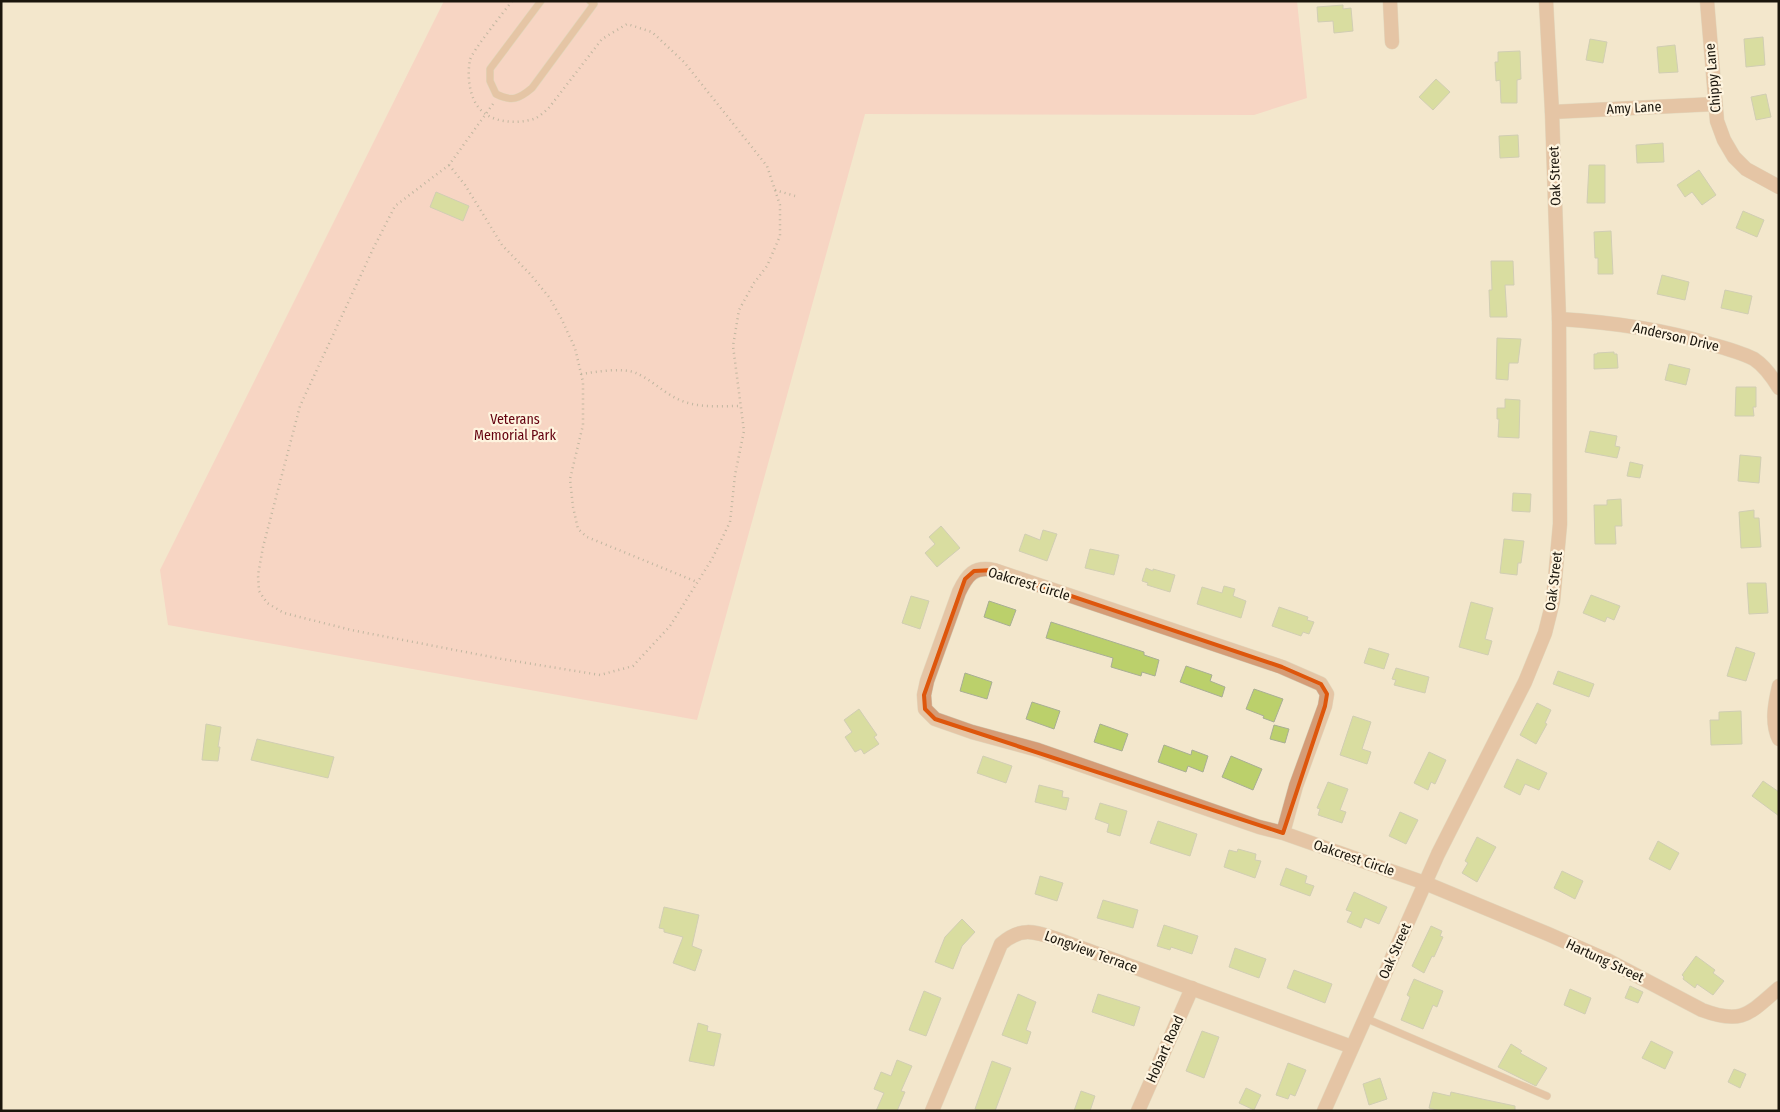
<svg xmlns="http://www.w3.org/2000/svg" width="1780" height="1112" viewBox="0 0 1780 1112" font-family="'Fira Sans Condensed',sans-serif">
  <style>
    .green { fill: #fdbeb9 }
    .building { fill: #bbd06b; stroke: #a8ae94 }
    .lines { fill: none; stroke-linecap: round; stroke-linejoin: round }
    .lane-casing { stroke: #d0c5ad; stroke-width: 8 }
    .street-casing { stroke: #d0c5ad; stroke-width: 15 }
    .path { stroke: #847c6a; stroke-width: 2.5; stroke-dasharray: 1 4; stroke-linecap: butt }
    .lane { stroke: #d59c76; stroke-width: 7 }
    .street { stroke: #d59c76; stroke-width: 14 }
    .marked { fill: none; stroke: #de560c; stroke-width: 4; stroke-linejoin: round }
    .labels { text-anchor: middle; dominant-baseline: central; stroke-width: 4.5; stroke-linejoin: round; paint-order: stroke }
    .street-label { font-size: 14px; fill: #1a150c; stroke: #fef4df }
    .park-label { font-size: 14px; fill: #64010f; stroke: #fef4df }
  </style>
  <rect width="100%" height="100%" fill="#f3e7cc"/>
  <polygon class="green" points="444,1 1297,1 1307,98 1254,115 865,114 697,720 168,625 160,570"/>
  <g class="building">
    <polygon points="1343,5 1343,9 1351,8 1353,31 1334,33 1333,21 1318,22 1317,7"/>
    <polygon points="1763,37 1765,65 1746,67 1744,39"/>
    <polygon points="1590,39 1607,42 1603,63 1586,60"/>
    <polygon points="1675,45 1678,72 1659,73 1657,47"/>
    <polygon points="1520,51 1521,79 1517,80 1517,103 1501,103 1500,80 1496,81 1495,62 1498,62 1498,52"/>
    <polygon points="1436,79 1450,92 1433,110 1419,97"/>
    <polygon points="1766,94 1771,117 1756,120 1751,97"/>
    <polygon points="1518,135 1519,157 1500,158 1499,136"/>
    <polygon points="1663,143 1664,162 1637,163 1636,145"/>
    <polygon points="1589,165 1605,165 1605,203 1587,203"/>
    <polygon points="1699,170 1716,195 1702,205 1692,192 1685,197 1677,185"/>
    <polygon points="436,192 469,206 463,221 430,207"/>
    <polygon points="1743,211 1764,220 1757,237 1736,228"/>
    <polygon points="1611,231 1613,274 1598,274 1598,258 1595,258 1594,232"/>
    <polygon points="1491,261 1513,261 1514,285 1505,285 1507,317 1490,317 1489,290 1492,290"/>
    <polygon points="1662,275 1689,282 1685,300 1657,294"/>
    <polygon points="1725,290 1752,296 1748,314 1721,308"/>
    <polygon points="1497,338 1521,339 1518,363 1509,363 1508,380 1496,379"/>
    <polygon points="1614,352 1614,354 1617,354 1618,368 1594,369 1594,354 1597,354 1597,353"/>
    <polygon points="1669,364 1690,369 1686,385 1665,380"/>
    <polygon points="1736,387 1756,387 1756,407 1753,407 1754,416 1735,416"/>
    <polygon points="1505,399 1520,400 1519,438 1498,437 1499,419 1497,419 1497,408 1505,408"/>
    <polygon points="1590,431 1617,436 1615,446 1620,447 1617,458 1585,452"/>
    <polygon points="1740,455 1761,457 1759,483 1738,481"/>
    <polygon points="1630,462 1643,465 1640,478 1627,476"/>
    <polygon points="1513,493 1531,494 1530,512 1512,511"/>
    <polygon points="1621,499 1622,526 1615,526 1616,544 1595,544 1594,505 1607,505 1607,500"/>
    <polygon points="1754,510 1754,518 1759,518 1761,547 1741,548 1739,512"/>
    <polygon points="941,526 960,548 937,567 925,553 935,544 929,537"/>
    <polygon points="1043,530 1057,534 1047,561 1019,551 1025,534 1040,540"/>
    <polygon points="1504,539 1524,541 1521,563 1518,563 1517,575 1500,573"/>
    <polygon points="1090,549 1119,555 1114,575 1085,568"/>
    <polygon points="1146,568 1153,571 1153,569 1175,575 1170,592 1147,585 1148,583 1142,581"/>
    <polygon points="1747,583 1766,583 1768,613 1749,614"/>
    <polygon points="1224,586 1235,589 1233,596 1246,601 1241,618 1197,604 1202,587 1222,593"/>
    <polygon points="1591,595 1620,606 1614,620 1607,617 1605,622 1583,613"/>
    <polygon points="911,596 929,601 920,629 902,623"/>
    <polygon points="989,601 1016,610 1010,626 984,617"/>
    <polygon points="1471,602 1493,608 1485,639 1492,641 1488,655 1459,647"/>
    <polygon points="1279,607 1308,617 1307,620 1314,622 1309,634 1303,632 1301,636 1272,626"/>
    <polygon points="1051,622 1144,652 1144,655 1159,660 1155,676 1142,672 1141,676 1111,667 1113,658 1046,638"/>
    <polygon points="1736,647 1755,653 1746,681 1727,676"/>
    <polygon points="1369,648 1389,654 1384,669 1364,663"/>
    <polygon points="1186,666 1212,675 1210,681 1225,687 1222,697 1180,682"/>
    <polygon points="1396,668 1429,677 1425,693 1394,685 1396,680 1392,679"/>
    <polygon points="1558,671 1594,684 1589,697 1553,684"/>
    <polygon points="965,673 992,682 987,699 960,691"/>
    <polygon points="1254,689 1283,699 1274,722 1263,718 1264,716 1246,709"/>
    <polygon points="1032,702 1060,711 1054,729 1026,719"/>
    <polygon points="1537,703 1551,710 1545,723 1547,724 1536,744 1520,735"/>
    <polygon points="859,709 877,735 874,737 879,744 864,754 861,749 855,752 845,737 852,732 844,720"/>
    <polygon points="1741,711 1742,744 1711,745 1710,720 1719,720 1719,712"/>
    <polygon points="1353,716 1371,722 1362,749 1371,752 1367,764 1340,755"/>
    <polygon points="206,724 221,727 218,747 220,747 218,761 202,760"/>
    <polygon points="1100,724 1128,734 1122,751 1094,742"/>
    <polygon points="1274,725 1289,729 1285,743 1270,739"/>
    <polygon points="257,739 334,757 328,778 251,760"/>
    <polygon points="1164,745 1191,755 1192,750 1208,756 1203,772 1188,766 1186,772 1158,762"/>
    <polygon points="1429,752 1446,760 1435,784 1431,782 1428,790 1414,783"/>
    <polygon points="983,756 1012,766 1006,783 977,773"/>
    <polygon points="1231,756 1262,769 1253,790 1222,777"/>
    <polygon points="1517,759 1547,773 1539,790 1525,784 1520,795 1504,787"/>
    <polygon points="1763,781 1779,792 1779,816 1752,796"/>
    <polygon points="1328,782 1348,789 1340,810 1346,812 1342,823 1318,815 1320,809 1317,808"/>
    <polygon points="1039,785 1063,791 1062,797 1069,798 1066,810 1035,802"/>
    <polygon points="1100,803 1127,811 1120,836 1107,832 1109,824 1095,819"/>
    <polygon points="1400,812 1418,820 1406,844 1389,836"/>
    <polygon points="1158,821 1197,834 1190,856 1150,843"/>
    <polygon points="1477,837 1496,847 1477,882 1462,873 1468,863 1465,861"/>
    <polygon points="1658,841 1679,853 1670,870 1649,859"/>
    <polygon points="1238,849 1256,854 1255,860 1261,861 1255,878 1224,867 1229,850 1237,852"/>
    <polygon points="1286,868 1307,876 1305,883 1314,886 1310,896 1280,885"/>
    <polygon points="1562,871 1583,881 1575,899 1554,888"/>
    <polygon points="1040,876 1063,883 1057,901 1035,894"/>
    <polygon points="1354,892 1387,907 1379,924 1365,918 1361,928 1347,922 1352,912 1346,910"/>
    <polygon points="1103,900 1138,910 1133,928 1097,918"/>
    <polygon points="664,907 699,915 692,946 702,950 695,971 673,963 683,937 664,932 664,929 659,928"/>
    <polygon points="962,919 975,932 962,946 953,969 935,962 945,937"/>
    <polygon points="1164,925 1198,936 1192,954 1171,947 1170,950 1157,946"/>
    <polygon points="1431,926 1442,931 1440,936 1443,937 1434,957 1432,956 1424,973 1412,966"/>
    <polygon points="1235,948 1266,959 1259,978 1229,967"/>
    <polygon points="1696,956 1715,970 1713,973 1724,981 1713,995 1697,984 1695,988 1683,979 1684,977 1682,975"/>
    <polygon points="1294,970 1332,984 1325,1003 1287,988"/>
    <polygon points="1414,979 1443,991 1437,1007 1433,1005 1423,1029 1401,1020 1410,997 1407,995"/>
    <polygon points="1630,986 1643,992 1638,1003 1625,998"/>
    <polygon points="1570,989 1591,998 1585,1014 1564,1005"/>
    <polygon points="924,991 941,998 926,1036 909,1030"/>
    <polygon points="1018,994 1036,1002 1026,1030 1031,1032 1027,1044 1002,1035"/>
    <polygon points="1098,994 1140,1007 1134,1026 1092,1012"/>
    <polygon points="698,1023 708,1026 707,1031 721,1034 714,1066 689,1061"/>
    <polygon points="1202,1031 1219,1037 1204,1078 1186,1071"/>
    <polygon points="1651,1041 1673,1052 1665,1069 1642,1058"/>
    <polygon points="1511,1044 1522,1051 1520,1053 1547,1068 1536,1086 1498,1067"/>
    <polygon points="897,1060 912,1066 901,1091 905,1092 897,1111 876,1111 884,1093 874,1089 881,1072 891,1076"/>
    <polygon points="992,1061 1011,1068 995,1111 981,1111 975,1109"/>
    <polygon points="1288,1063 1306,1070 1295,1096 1290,1094 1288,1099 1276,1095"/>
    <polygon points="1734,1069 1746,1074 1740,1088 1728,1082"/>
    <polygon points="1380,1078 1387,1099 1369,1105 1363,1084"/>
    <polygon points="1246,1088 1261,1095 1254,1110 1239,1103"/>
    <polygon points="1081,1091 1095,1096 1090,1111 1074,1111"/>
    <polygon points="1433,1092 1450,1096 1451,1092 1482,1099 1515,1106 1515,1111 1440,1111 1429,1108"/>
  </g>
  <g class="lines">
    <defs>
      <g id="lane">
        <path d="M541 1 490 69V81L496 94C512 102 519 99 532 88L594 4 590 1"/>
        <polyline points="1365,1018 1547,1096"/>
      </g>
      <g id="street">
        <polyline points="1390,1 1392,42"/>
        <polyline points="1707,1 1717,121 1724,140 1734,157 1746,169 1779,187"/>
        <polyline points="1552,112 1715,104"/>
        <path d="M1559 319C1610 322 1661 329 1710 344 1725 348 1740 352 1754 359 1763 365 1773 378 1779 388"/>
        <path d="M1779 686C1775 703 1771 723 1779 739"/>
        <path d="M1283 833 1259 827 1038 750 972 732 935 719 925 709 924 695 927 681 959 592C967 575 974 566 994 570L1282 667 1321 684 1327 694 1325 706 1296 786 1283 833 1425 883 1548 934 1607 960 1702 1010C1742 1025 1749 1014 1779 988"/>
        <path d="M932 1111 1001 944C1021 927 1033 931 1057 939L1352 1047"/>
        <polyline points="1138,1111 1192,988"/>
        <polyline points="1324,1111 1438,854 1525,682 1545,633 1553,601 1560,524 1559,319 1552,112 1546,1"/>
      </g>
    </defs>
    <use href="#lane" class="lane-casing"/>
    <use href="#street" class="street-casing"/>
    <g class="path">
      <path d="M493 104 449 165 395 206 373 249 300 406 263 547 258 575 259 591 267 603 284 613 351 630 502 659 600 675 633 666 670 626 712 559 730 522 735 475 744 431 733 346 739 310 754 283 767 266 780 236V205L767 166 684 62 652 32 627 24 602 39 548 109C544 112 540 116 536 118 519 125 491 123 479 108 469 96 467 75 470 60 472 51 504 12 512 1"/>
      <polyline points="449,165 465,185 502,245 530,274 549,297 561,318 575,348 583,382 583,425 570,479 573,507 578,529 587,537 697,582"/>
      <polyline points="775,190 795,196"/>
      <path d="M581 374C596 372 622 367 636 373 648 378 660 389 672 396 693 409 717 406 741 406"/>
    </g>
    <use href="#lane" class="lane"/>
    <use href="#street" class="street"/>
  </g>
  <path d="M0 0H1780V1112H0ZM994 570 1282 667 1321 684 1327 694 1325 706 1283 833 935 719 925 709 924 695 965 579 974 571Z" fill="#f3e7cc" fill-opacity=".55" fill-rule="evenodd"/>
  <path class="marked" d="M994 570 1282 667 1321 684 1327 694 1325 706 1283 833 935 719 925 709 924 695 965 579 974 571Z"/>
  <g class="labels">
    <g class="street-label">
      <text transform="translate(1713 78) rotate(-95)">Chippy Lane</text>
      <text transform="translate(1634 108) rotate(-3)">Amy Lane</text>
      <text transform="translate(1555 176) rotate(-92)">Oak Street</text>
      <text transform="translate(1676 337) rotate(13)">Anderson Drive</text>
      <text transform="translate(1554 581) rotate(-83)">Oak Street</text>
      <text transform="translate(1029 584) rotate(17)">Oakcrest Circle</text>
      <text transform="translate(1354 858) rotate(19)">Oakcrest Circle</text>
      <text transform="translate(1395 951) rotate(-66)">Oak Street</text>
      <text transform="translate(1091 952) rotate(20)">Longview Terrace</text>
      <text transform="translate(1605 961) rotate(25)">Hartung Street</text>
      <text transform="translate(1165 1049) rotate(-66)">Hobart Road</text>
    </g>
    <g class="park-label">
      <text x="515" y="419">Veterans<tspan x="515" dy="16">Memorial Park</tspan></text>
    </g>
  </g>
  <rect width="1780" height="1112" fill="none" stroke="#1a150c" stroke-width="5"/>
</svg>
